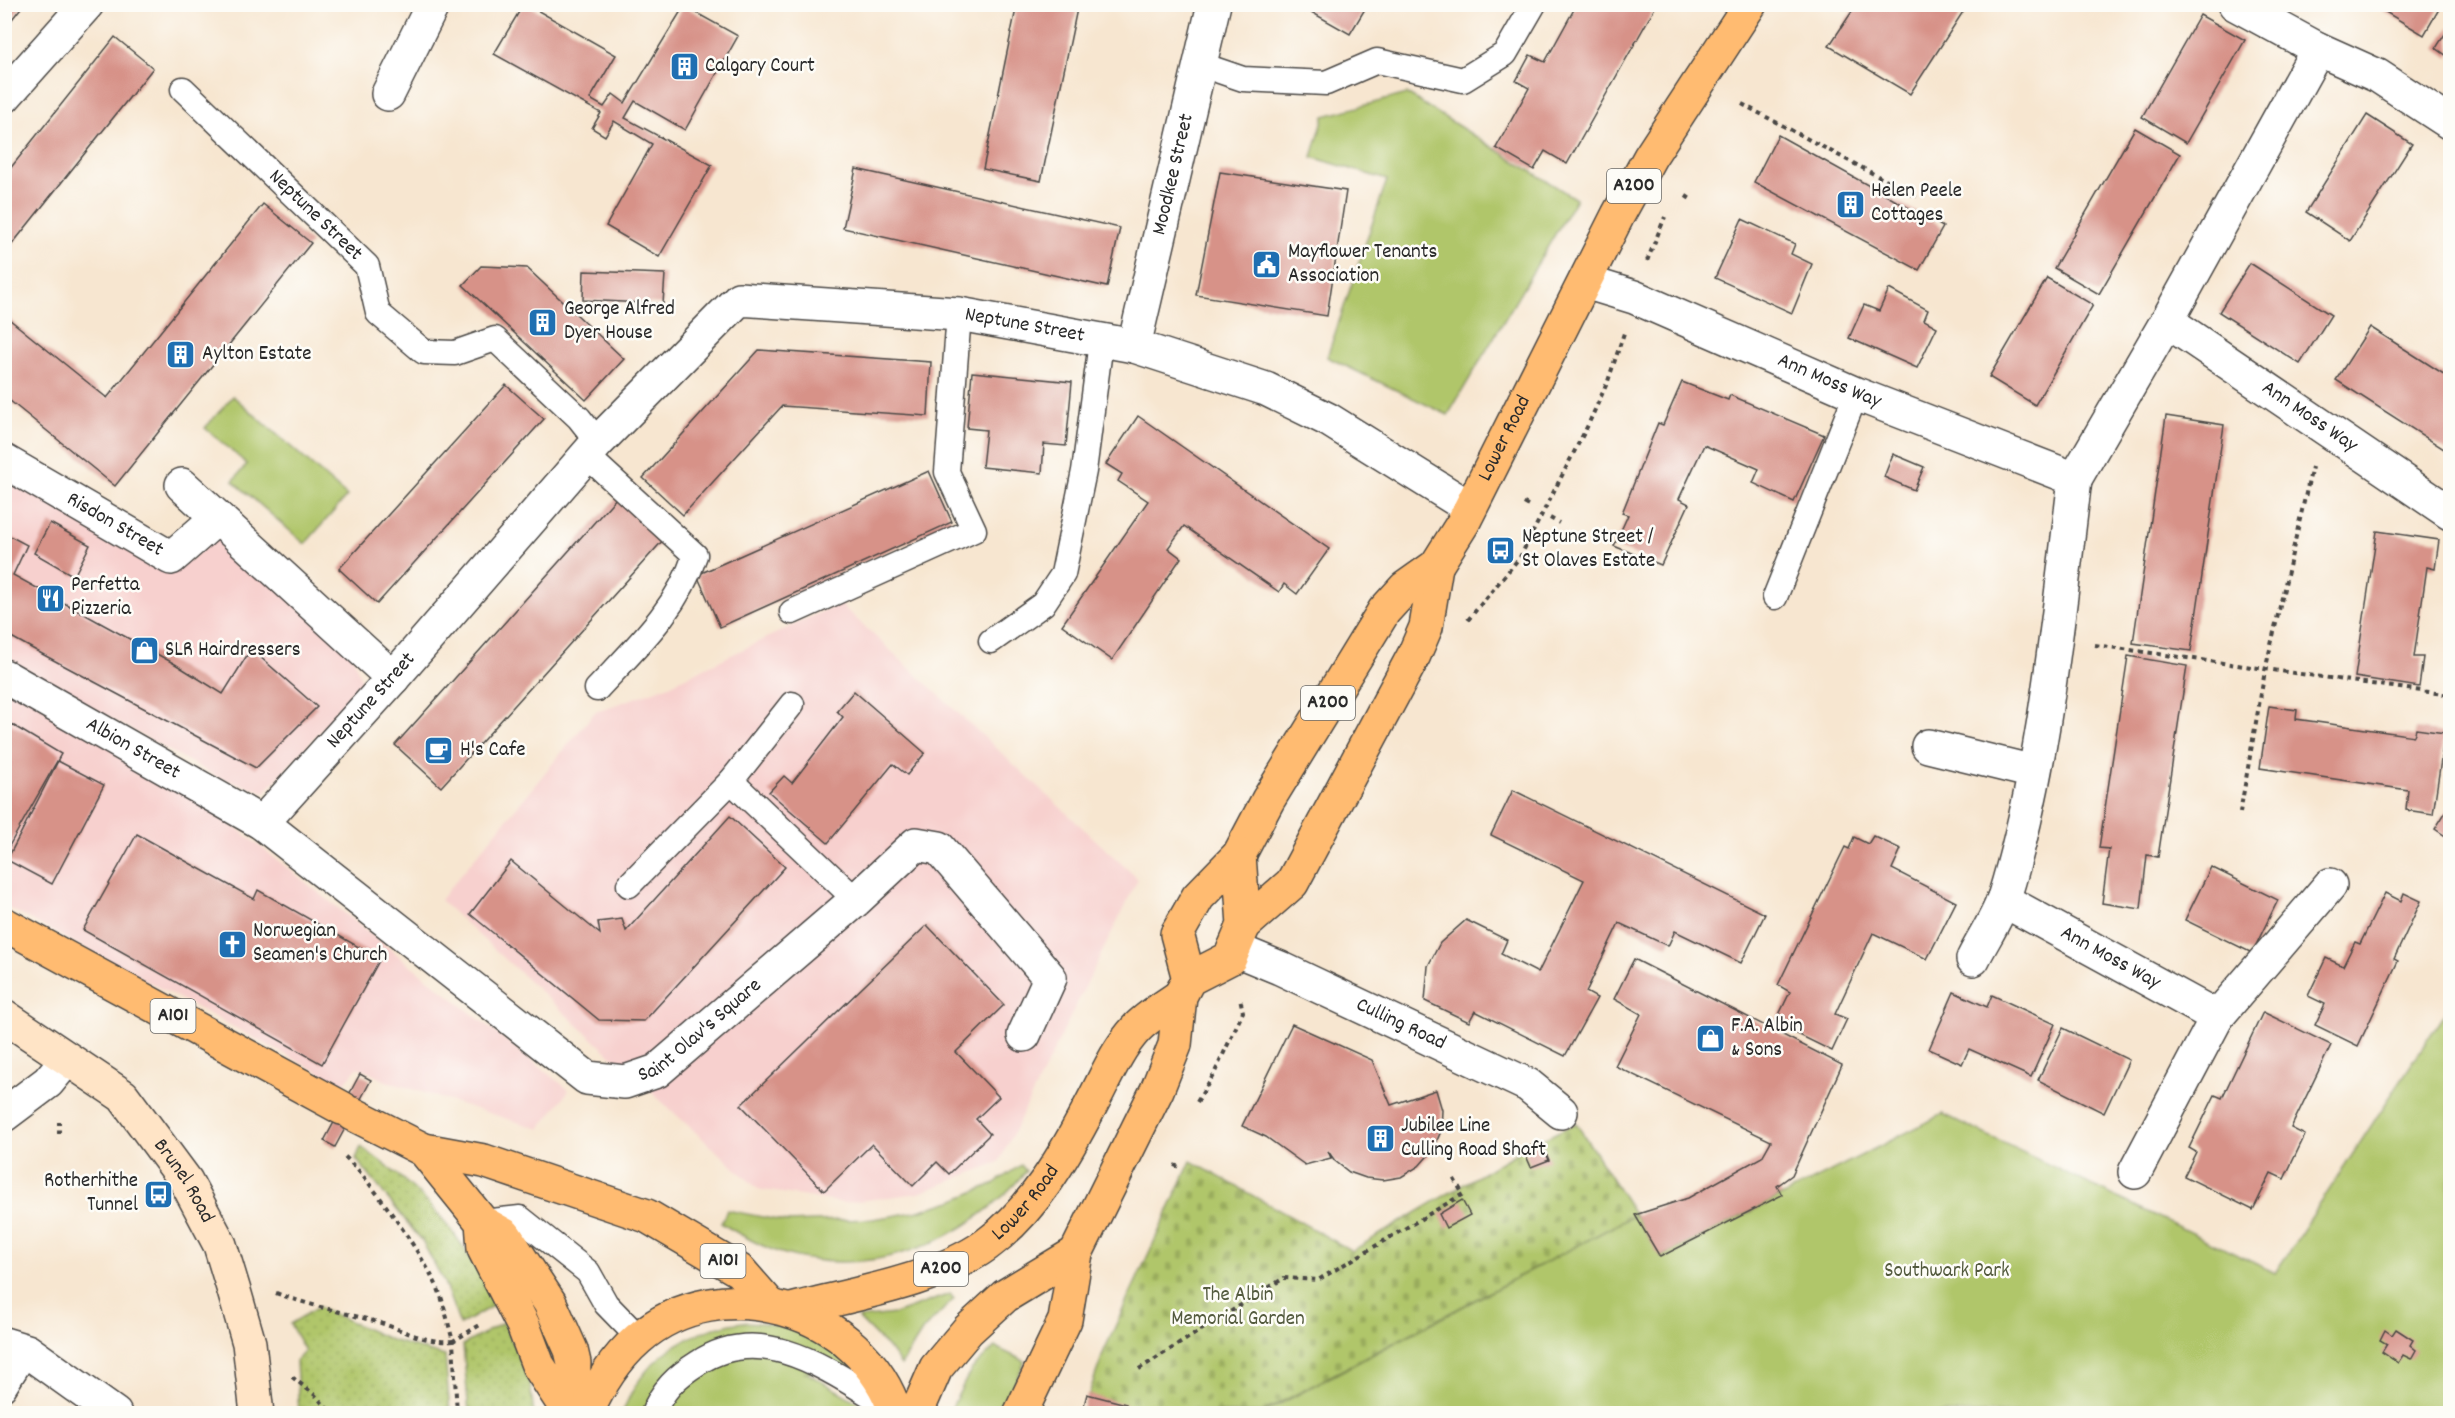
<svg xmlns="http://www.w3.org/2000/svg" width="2455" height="1418" viewBox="0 0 2455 1418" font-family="Dekko,sans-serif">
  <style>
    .built { fill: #f7d0ce }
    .grass { fill: url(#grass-dots); stroke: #6e784a; stroke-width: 1.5 }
    .cemetery { fill: url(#cemetery-stones); stroke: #6e784a; stroke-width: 1.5 }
    .green { fill: #b0c66a; stroke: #6e784a; stroke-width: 1.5 }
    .building { fill: #d79288 }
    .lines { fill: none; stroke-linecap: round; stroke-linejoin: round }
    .service-casing { stroke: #4a4744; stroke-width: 27 }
    .minor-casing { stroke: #4a4744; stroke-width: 36 }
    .secondary-casing { stroke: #4a4744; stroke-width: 36 }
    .primary-casing { stroke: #4a4744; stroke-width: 36 }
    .path { stroke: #4a4744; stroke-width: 4; stroke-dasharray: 4.5 4.5; stroke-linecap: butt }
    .service { stroke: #fff; stroke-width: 24 }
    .minor { stroke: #fff; stroke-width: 33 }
    .secondary { stroke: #ffe4c6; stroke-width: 33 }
    .primary { stroke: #ffbb71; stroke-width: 33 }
    .labels { text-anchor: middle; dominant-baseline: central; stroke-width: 5; stroke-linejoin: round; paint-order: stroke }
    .shield { fill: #fdfcf7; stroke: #6a6a68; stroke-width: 1.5 }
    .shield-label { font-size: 20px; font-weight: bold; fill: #2b2b2b }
    .poi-label { font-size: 21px; fill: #2b2b2b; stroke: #fdfcf7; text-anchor: start }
    .street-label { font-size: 21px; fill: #2b2b2b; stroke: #fdfcf7 }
    .park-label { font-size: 21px; fill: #535a3e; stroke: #fdfcf7 }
  </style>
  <defs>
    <pattern id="grass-dots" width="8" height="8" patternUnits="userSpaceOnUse" patternTransform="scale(1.5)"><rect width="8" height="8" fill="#b0c66a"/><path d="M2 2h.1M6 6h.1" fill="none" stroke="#98aa5c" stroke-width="1.8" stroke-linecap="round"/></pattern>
    <pattern id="cemetery-stones" width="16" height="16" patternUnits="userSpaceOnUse" patternTransform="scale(1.5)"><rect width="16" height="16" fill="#b0c66a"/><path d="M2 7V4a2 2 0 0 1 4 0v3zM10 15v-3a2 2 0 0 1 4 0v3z" fill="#98aa5c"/></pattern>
  </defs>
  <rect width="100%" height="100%" fill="#fdfcf7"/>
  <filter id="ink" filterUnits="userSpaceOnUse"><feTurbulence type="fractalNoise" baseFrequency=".0167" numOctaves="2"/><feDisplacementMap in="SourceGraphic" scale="12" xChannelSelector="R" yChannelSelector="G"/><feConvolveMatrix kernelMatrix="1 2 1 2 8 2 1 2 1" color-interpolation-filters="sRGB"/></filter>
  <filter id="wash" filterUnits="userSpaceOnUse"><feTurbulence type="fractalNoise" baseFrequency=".008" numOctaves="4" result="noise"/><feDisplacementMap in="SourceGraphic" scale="24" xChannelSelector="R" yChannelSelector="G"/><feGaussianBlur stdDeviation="1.35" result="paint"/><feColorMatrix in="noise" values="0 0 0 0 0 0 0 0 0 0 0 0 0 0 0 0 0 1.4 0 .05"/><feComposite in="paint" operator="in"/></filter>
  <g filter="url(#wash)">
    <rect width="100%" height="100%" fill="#f7e6d0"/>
    <g class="built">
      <polygon points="4,441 190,560 219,535 351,652 363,684 265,792 219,778 5,660"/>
      <polygon points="839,603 1138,879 999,1162 919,1193 844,1203 758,1189 440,900 595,712 665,687"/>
      <polygon points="5,681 139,751 569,1090 540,1129 386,1081 358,1067 343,1085 5,906"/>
    </g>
    <g class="grass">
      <path d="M361 1147C428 1194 459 1231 496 1304L460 1325 444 1282 422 1241 356 1159Z"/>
      <polygon points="318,1307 391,1340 445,1356 450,1413 299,1413 296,1361 305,1351 290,1324"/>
      <polygon points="504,1322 530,1384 534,1413 469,1413 463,1345"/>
    </g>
    <polygon class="cemetery" points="1576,1123 1635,1215 1261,1413 1082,1414 1104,1351 1191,1161 1352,1251 1523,1149"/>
    <g class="green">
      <polygon points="1407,94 1576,199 1448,415 1327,357 1387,180 1312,157 1324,116"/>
      <polygon points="233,396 347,496 305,544 233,481 247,464 205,428"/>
      <polygon points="2450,1005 2450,1413 1261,1414 1635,1215 1661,1257 1943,1114 2275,1273"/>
      <path d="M1021 1165 1026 1171C968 1243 870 1281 778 1252 758 1245 739 1234 721 1223L727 1210 787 1222 873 1219 915 1212 952 1201 993 1184Z"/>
      <polygon points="950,1294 954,1299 923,1330 901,1365 891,1351 858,1318 895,1314"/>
      <path d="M743 1322C793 1324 814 1333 851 1365L848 1370 805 1372 866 1407 872 1413 622 1414C642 1358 687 1330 743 1322Z"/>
      <polygon points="995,1347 1025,1361 1001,1413 949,1413 971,1370"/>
    </g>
    <g id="blocks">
      <g class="building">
        <polygon points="5,4 24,4 5,28"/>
        <polygon points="1017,4 1078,4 1041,181 983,169"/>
        <polygon points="1297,4 1368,4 1350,34"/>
        <polygon points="1577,4 1657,4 1567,164 1545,151 1534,170 1496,148 1529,88 1516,81 1530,55 1545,62"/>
        <polygon points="1857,4 1968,4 1910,94 1829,46"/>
        <polygon points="2372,4 2442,4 2424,35"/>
        <polygon points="523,5 528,5 616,55 590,99 604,107 613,94 625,103 684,6 738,36 685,130 635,101 625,118 712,165 659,257 606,226 652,144 614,121 605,136 592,128 601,113 494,54"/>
        <polygon points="2200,15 2245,40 2186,143 2142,117"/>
        <polygon points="2450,26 2450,58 2436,48"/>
        <polygon points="115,37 153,68 5,253 5,175"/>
        <polygon points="2367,115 2412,144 2350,241 2306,212"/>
        <polygon points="2135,128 2180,154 2099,294 2054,268"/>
        <polygon points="1778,135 1943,227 1919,270 1754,182"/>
        <polygon points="856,169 1120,228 1107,287 843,228"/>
        <polygon points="1220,172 1346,191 1327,316 1196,295"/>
        <polygon points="263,204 311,243 115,486 4,396 4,315 107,398"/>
        <polygon points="1742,219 1795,244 1791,254 1812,264 1792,313 1715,278"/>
        <polygon points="2250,263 2331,315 2300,364 2219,312"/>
        <polygon points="481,266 527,268 624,359 586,400 463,285"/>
        <polygon points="584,271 665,274 663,304 583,300"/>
        <polygon points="2047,278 2093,305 2035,405 1989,377"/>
        <polygon points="1889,289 1928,310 1924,320 1937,327 1917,368 1849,338 1864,305 1879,311"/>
        <polygon points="2370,327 2450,378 2450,453 2336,380"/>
        <polygon points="759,350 931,362 928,416 782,406 683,515 643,478"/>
        <polygon points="972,372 1072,382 1066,446 1044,444 1042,473 982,467 986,430 967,428"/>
        <polygon points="1682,382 1728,400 1730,395 1824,435 1794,502 1753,483 1759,469 1704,445 1679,499 1689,504 1661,565 1614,546 1628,515 1622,513 1658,423 1663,425"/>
        <polygon points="506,385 544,419 377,604 339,569"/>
        <polygon points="1138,416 1329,549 1297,594 1284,584 1279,592 1184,526 1168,548 1181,558 1112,660 1062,625 1148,501 1118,481 1122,474 1106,464"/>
        <polygon points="2166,416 2224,425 2191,651 2133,643"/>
        <polygon points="1893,454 1924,467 1914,490 1884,477"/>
        <polygon points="929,471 952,522 720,627 697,575"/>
        <polygon points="618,496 665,538 441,787 395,745"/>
        <polygon points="50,523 90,545 74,576 34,553"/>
        <polygon points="2377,531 2439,540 2435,569 2427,567 2414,657 2423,657 2419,687 2355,677"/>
        <polygon points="4,533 27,545 13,575 175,664 223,694 251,649 317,707 256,768 44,655 4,633"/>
        <polygon points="2128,656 2187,666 2158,857 2147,855 2141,909 2102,903 2109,849 2099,848"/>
        <polygon points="854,691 925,753 907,775 893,764 828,843 769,792 784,776 792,783 843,717 837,711"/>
        <polygon points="2269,706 2297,710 2296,719 2414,736 2416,729 2445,733 2433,814 2406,810 2408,790 2260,768"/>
        <polygon points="4,720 61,754 4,855"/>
        <polygon points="58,761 104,785 52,884 7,860"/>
        <polygon points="1513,790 1765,914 1741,963 1675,931 1668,946 1619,923 1586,992 1597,998 1565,1056 1475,1011 1469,1022 1425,1001 1428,966 1440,943 1466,920 1507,940 1501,954 1538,973 1584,880 1491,835"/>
        <polygon points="2450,805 2450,839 2435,829"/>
        <polygon points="730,816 785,867 644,1021 599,1020 470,914 511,861 600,934 598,922 622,919 626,931"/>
        <polygon points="137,834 254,899 258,890 380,959 322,1064 83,930"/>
        <polygon points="1873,836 1901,849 1892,869 1956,902 1927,959 1873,933 1835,1014 1847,1019 1832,1051 1775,1023 1790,992 1778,985 1845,847 1849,849 1854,837 1868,844"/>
        <polygon points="2211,867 2278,900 2252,953 2185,920"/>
        <polygon points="2385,893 2401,901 2404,893 2421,901 2394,959 2398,961 2358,1046 2315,1025 2325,1004 2308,996 2326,958 2343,966 2355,942 2360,944"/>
        <polygon points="927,925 1004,1005 956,1052 999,1097 976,1119 990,1134 949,1174 937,1162 913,1186 872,1144 824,1191 741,1105"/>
        <polygon points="1634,959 1842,1065 1792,1175 1777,1186 1782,1195 1660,1257 1635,1215 1688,1198 1762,1157 1771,1141 1615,1066 1641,1014 1614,999"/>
        <polygon points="1954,992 1987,1007 1992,995 2055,1024 2031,1077 1969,1049 1962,1064 1929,1049"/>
        <polygon points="2263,1012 2331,1045 2291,1128 2305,1135 2284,1179 2271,1173 2253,1210 2184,1176 2196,1152 2189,1148 2215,1095 2222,1098"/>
        <polygon points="1292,1024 1372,1060 1391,1105 1436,1090 1442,1110 1441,1131 1433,1150 1419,1166 1401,1177 1383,1180 1366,1178 1349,1172 1335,1161 1328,1151 1331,1158 1305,1165 1266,1137 1242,1126"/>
        <polygon points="2063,1028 2129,1060 2104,1113 2038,1080"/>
        <polygon points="360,1074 371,1080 335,1147 324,1141"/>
        <polygon points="1541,1142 1549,1160 1531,1167 1523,1149"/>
        <polygon points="1462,1200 1470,1215 1446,1228 1439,1214"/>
        <polygon points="2396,1329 2413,1340 2410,1345 2416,1350 2411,1359 2403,1355 2398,1363 2382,1352 2387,1344 2380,1340 2385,1330 2392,1335"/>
        <polygon points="1087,1394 1126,1404 1122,1413 1082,1413"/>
      </g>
    </g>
  </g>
  <g filter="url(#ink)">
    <use href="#blocks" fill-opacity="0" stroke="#4a4744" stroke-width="1.5"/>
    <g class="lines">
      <defs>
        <g id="service">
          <polyline points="1202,65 1243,79 1326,83 1377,61 1463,80 1505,54 1534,4"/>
          <path id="s1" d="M183 89 367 266 378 313 424 352 455 353 495 339 579 418 598 442"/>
          <path d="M587 456 695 555C678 609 634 649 597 689"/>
          <polyline points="1775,597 1856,394"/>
          <polyline points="792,612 974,530 947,472 959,314"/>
          <polyline points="991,641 1043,604 1063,574 1084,471 1101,342"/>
          <polyline points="731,781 856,900"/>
          <polyline points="629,885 731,781 792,704"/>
          <polyline points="482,1222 520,1218 588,1272 606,1304 639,1338"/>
          <polyline points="4,1388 27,1351"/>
          <path d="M653 1414C662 1390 677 1376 698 1363 766 1318 836 1376 895 1410"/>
        </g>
        <g id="minor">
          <polyline points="2235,4 2318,49 2378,76 2450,123"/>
          <path id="s2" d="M2318 49 2167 321 2450 513"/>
          <polyline points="388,94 433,4"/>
          <polyline points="4,97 87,4"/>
          <path id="s3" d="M1585 282 1634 297 1856 394 2075 479 2167 321"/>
          <path id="s4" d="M1134 346 1214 4"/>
          <path id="s5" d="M4 461 171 558 217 518"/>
          <polyline points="182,485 393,678"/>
          <path id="s6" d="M4 676 262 823 587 1078 625 1082 657 1071 856 900 916 844 939 848 1050 978 1024 1035"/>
          <polyline points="1928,746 2034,772"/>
          <path id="s7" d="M262 823 393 678 598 442 739 299 959 314 1134 346 1266 389 1329 420 1470 508"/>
          <path id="s8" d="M2003 900 2217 1017 2330 885"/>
          <path id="s9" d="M1234 949 1280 968 1528 1085 1561 1112"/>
          <path d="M1973 959C1983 939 1997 919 2004 898 2045 765 2058 617 2075 479"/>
          <polyline points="4,1115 48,1082 67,1059"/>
          <polyline points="2135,1172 2217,1017"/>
          <polyline points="4,1344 27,1351 115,1414"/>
        </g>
        <g id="secondary">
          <path id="s10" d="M4 1016 123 1096 186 1181 220 1245 234 1291 249 1343 257 1414"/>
        </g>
        <g id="primary">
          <polyline points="4,924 342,1108"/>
          <polyline points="1244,925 1292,883 1414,655 1426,627 1436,566"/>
          <path id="s11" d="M1189 979 1177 934 1198 897 1239 855 1268 800 1384 611 1405 588 1436 566 1463 523 1618 215 1650 157 1750 4"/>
          <polyline points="353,1114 424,1150 484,1161 647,1216 740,1271 769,1304"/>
          <polyline points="424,1150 482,1222 484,1249 523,1325 538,1365 570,1414"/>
          <polyline points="482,1222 505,1235 550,1303 571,1350 574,1363 572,1414"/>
          <path id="s12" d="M792 1310C853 1294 936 1281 986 1245 1034 1210 1065 1155 1092 1103 1106 1077 1116 1051 1136 1029 1148 1016 1166 1006 1180 996"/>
          <path d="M586 1414C599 1385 614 1360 638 1339 721 1266 863 1309 896 1414"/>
          <polyline points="916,1414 936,1368 968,1330 1005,1296 1076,1253 1157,1090 1175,1045 1180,996 1189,979 1230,958 1244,925 1239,855"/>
          <polyline points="1020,1414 1065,1320 1076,1253"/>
        </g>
      </defs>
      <use href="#service" class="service-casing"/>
      <use href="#minor" class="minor-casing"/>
      <use href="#secondary" class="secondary-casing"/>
      <use href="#primary" class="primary-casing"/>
      <g class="path">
        <polyline points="1742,104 1917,197"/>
        <polyline points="1686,196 1692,200"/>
        <polyline points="1647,261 1665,217"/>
        <polyline points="1524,503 1529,506"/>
        <polyline points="1550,518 1559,523"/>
        <polyline points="1468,620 1520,557 1588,425 1608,381 1624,333"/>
        <polyline points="2095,645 2450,695"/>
        <polyline points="2240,813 2265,671 2312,467"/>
        <polyline points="1197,1102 1214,1074 1243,1012 1240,998"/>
        <polyline points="59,1134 59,1122"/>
        <polyline points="1174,1165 1179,1167"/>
        <path d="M276 1293C308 1305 341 1312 374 1321 400 1328 425 1344 453 1341 448 1324 445 1307 439 1291 427 1261 368 1176 343 1155"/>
        <polyline points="1139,1369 1284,1278 1318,1280 1463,1194 1454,1179"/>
        <polyline points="292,1377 315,1395 332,1414"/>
        <polyline points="457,1414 453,1341 480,1325"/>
      </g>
      <use href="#service" class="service"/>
      <use href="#minor" class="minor"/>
      <use href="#secondary" class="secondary"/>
      <use href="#primary" class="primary"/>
    </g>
  </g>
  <defs>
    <symbol id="building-square" viewBox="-11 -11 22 22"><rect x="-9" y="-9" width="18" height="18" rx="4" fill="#1f6fb2" stroke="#fdfcf7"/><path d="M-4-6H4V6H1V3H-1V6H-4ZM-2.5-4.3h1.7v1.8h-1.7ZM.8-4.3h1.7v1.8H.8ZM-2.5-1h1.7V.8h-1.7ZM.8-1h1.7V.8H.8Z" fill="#fff"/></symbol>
    <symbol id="civic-square" viewBox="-11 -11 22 22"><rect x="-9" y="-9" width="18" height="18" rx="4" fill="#1f6fb2" stroke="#fdfcf7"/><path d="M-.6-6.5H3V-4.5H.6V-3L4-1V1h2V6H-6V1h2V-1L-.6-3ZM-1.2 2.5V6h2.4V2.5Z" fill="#fff"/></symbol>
    <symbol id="bus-square" viewBox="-11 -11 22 22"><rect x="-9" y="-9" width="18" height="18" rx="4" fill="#1f6fb2" stroke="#fdfcf7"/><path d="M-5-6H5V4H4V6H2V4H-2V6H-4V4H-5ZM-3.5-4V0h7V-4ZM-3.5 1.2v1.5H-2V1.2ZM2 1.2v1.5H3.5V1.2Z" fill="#fff"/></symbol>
    <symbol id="restaurant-square" viewBox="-11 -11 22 22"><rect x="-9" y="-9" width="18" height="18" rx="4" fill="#1f6fb2" stroke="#fdfcf7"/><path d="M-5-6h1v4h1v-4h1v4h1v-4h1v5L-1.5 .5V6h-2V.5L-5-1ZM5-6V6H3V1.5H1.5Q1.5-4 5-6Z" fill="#fff"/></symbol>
    <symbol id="shop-square" viewBox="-11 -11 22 22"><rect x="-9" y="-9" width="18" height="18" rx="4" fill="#1f6fb2" stroke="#fdfcf7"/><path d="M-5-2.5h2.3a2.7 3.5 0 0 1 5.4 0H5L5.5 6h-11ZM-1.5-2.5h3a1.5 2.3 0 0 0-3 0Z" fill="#fff"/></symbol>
    <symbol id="cafe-square" viewBox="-11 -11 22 22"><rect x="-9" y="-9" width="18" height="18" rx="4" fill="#1f6fb2" stroke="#fdfcf7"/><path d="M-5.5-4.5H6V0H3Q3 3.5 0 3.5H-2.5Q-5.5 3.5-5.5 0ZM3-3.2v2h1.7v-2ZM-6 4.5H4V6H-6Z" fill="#fff"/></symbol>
    <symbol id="church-square" viewBox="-11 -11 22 22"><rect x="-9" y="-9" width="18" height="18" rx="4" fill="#1f6fb2" stroke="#fdfcf7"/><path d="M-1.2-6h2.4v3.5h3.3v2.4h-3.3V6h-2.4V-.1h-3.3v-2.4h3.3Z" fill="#fff"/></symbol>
  </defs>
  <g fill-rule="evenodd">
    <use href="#building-square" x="668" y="50" width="33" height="33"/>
    <use href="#building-square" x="1834" y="188" width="33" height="33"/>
    <use href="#civic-square" x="1250" y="248" width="33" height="33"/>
    <use href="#building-square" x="526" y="306" width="33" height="33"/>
    <use href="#building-square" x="164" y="338" width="33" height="33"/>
    <use href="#bus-square" x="1484" y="534" width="33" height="33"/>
    <use href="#restaurant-square" x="34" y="582" width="33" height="33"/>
    <use href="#shop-square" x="128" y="634" width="33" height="33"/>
    <use href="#cafe-square" x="422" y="734" width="33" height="33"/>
    <use href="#church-square" x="216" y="928" width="33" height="33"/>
    <use href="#shop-square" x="1694" y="1022" width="33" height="33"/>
    <use href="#building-square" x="1364" y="1122" width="33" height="33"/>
    <use href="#bus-square" x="142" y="1178" width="33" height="33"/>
  </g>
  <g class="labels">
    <g class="shield">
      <rect x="1607" y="169" width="54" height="34" rx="4.5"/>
      <rect x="1301" y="686" width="54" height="34" rx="4.5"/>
      <rect x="150.5" y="999" width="45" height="34" rx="4.5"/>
      <rect x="700.5" y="1244" width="45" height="34" rx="4.5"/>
      <rect x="914" y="1252" width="54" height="34" rx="4.5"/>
    </g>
    <g class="shield-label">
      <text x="1634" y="186">A200</text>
      <text x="1328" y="703">A200</text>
      <text x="173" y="1016">A101</text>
      <text x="723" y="1261">A101</text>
      <text x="941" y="1269">A200</text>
    </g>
    <g class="poi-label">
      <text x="705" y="67">Calgary Court</text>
      <text x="1871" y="192">Helen Peele<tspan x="1871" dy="24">Cottages</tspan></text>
      <text x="1288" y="253">Mayflower Tenants<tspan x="1288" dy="24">Association</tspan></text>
      <text x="564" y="310">George Alfred<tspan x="564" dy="24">Dyer House</tspan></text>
      <text x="202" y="355">Aylton Estate</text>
      <text x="1522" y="538">Neptune Street /<tspan x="1522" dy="24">St Olaves Estate</tspan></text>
      <text x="71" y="586">Perfetta<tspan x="71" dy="24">Pizzeria</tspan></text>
      <text x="165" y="651">SLR Hairdressers</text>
      <text x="460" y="751">H's Cafe</text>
      <text x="253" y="932">Norwegian<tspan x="253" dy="24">Seamen's Church</tspan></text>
      <text x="1731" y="1027">F.A. Albin<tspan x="1731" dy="24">&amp; Sons</tspan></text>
      <text x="1401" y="1127">Jubilee Line<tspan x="1401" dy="24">Culling Road Shaft</tspan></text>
      <text x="138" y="1182" text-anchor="end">Rotherhithe<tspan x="138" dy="24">Tunnel</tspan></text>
    </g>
    <g class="street-label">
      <text stroke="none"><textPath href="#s4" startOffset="176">Moodkee Street</textPath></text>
      <text stroke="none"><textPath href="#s1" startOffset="183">Neptune Street</textPath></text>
      <text stroke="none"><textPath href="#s7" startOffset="996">Neptune Street</textPath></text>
      <text stroke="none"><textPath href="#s3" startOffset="264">Ann Moss Way</textPath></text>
      <text stroke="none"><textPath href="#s2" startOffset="483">Ann Moss Way</textPath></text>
      <text stroke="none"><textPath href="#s11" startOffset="646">Lower Road</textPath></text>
      <text stroke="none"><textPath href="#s5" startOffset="128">Risdon Street</textPath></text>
      <text stroke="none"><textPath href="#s7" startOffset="164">Neptune Street</textPath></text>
      <text stroke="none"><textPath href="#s6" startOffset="148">Albion Street</textPath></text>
      <text stroke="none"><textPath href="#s8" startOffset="122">Ann Moss Way</textPath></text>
      <text stroke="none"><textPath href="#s9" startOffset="183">Culling Road</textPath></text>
      <text stroke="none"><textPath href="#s6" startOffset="840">Saint Olav's Square</textPath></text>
      <text stroke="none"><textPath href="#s10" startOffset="248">Brunel Road</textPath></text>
      <text stroke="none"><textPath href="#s12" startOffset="264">Lower Road</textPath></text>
    </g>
    <g class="park-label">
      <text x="1947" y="1272">Southwark Park</text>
      <text x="1238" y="1296">The Albin<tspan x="1238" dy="24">Memorial Garden</tspan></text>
    </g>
  </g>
  <rect width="2455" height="1418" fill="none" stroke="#fdfcf7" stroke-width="24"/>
</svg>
